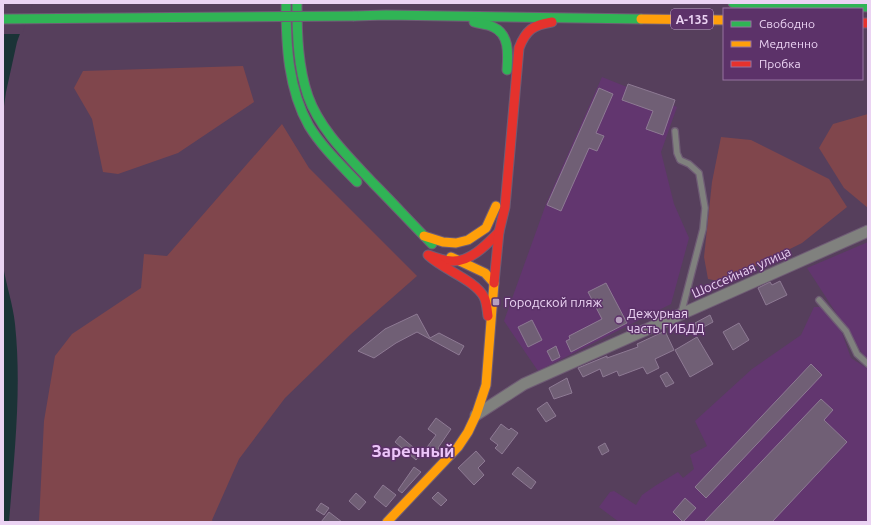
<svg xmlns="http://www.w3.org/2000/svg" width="871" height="525" viewBox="0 0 871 525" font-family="Ubuntu,sans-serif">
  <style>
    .built { fill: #62366f }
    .green { fill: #80464c }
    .water { fill: #1b3337 }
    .pier { fill: #563f5c }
    .building { fill: #705f75; stroke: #8e7a94 }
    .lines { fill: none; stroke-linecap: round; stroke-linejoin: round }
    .lane-casing { stroke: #6f5c75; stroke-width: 8 }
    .street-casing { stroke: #6f5c75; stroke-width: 13 }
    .fast-casing { stroke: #6f5c75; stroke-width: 11 }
    .slow-casing { stroke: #6f5c75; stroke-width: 11 }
    .jam-casing { stroke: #6f5c75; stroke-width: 11 }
    .lane { stroke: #80817e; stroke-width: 5.5 }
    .street { stroke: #80817e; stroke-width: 11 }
    .fast { stroke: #30b455; stroke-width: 9 }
    .slow { stroke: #ff9f0a; stroke-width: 9 }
    .jam { stroke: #e5322d; stroke-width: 9 }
    .fast-bridge-casing { stroke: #6f5c75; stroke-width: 11; stroke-linecap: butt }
    .fast-bridge { stroke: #30b455; stroke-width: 9 }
    .poi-dot { fill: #b79fbe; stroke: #5c3269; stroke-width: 1.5 }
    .labels { text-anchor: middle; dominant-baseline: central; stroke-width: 3; stroke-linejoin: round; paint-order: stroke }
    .shield { fill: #5c3269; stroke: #c0a3ca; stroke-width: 1 }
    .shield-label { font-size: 12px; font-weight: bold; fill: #ebd3f3 }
    .street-label { font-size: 13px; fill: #ebd3f3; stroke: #5c3269 }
    .poi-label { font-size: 13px; fill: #ebd3f3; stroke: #5c3269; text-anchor: start }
    .district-label { font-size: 17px; font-weight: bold; fill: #ecc5f9; stroke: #5c3269 }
  </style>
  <rect width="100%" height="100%" fill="#563f5c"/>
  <g class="built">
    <polygon points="602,77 677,107 661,152 674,204 689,238 671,304 538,371 504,321 546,204"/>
    <polygon points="868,242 868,359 864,356 807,268"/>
    <polygon points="814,307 824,307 842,333 851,358 868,369 868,522 619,522 599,507 610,492 614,491 636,505 642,495 655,486 678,472 683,478 694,469 690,455 707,446 695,421 752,369 801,335"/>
  </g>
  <g class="green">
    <polygon points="243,66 254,102 178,153 118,174 103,172 92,119 74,88 83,71"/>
    <polygon points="868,114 868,208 844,188 819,148 833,124"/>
    <polygon points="282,124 309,168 417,276 351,334 285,398 239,459 212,520 213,522 39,522 44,421 55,356 72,334 141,288 144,254 167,256"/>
    <polygon points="721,137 751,140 829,179 847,207 802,243 723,282 708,279 704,257 712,182"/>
  </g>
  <g class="water">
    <polygon points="3,3 31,3 17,42 6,92 3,113"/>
    <path d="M3 265C6 285 13 304 15 324 22 390 14 457 9 522H3Z"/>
  </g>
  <polygon class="pier" points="3,3 33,3 22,34 3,34"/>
  <g class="building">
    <polygon points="628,84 675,100 663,135 646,129 653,111 622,100"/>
    <polygon points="599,88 613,94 596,133 604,136 597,151 589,148 561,211 547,205"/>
    <polygon points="780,281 787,295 766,305 758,288 770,282 772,285"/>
    <polygon points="606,283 627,323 571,352 566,341 570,339 569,336 602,319 588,292"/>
    <polygon points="417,314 430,338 439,333 464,346 459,355 417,332 396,343 374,358 358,351 385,329"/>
    <polygon points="710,315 713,322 698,330 695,323"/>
    <polygon points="532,320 542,340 528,347 518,327"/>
    <polygon points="739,323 749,340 733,350 723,332"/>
    <polygon points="665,331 674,350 655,359 659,368 647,374 643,367 619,376 617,371 603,377 600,369 583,377 578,368 607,356 607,358 638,347 637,344"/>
    <polygon points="697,337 713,364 690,377 675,350"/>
    <polygon points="556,346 560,357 552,361 547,351"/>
    <polygon points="811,364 822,375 706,498 695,487"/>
    <polygon points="667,372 674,383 666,387 660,376"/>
    <polygon points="567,378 572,393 554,399 549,388"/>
    <polygon points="821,399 833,410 824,420 847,442 772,522 704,522"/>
    <polygon points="547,402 556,416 546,422 537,409"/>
    <polygon points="436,418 451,429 438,448 441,451 434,458 425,450 436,435 428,429"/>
    <polygon points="501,424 509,430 511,428 518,433 502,454 495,448 498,445 490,439"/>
    <polygon points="400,436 421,454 416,460 395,442"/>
    <polygon points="605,443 609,451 602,455 598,447"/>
    <polygon points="476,451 485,461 478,468 484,475 474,485 458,468"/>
    <polygon points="414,467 421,472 402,493 398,490"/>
    <polygon points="518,467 536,482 531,489 512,474"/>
    <polygon points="383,485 396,495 386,507 374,497"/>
    <polygon points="438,492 447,500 441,506 432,498"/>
    <polygon points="356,493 366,502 359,510 349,501"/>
    <polygon points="685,498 696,508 683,522 673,512"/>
    <polygon points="321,503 329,508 324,515 316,510"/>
    <polygon points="329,512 342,522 321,522"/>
  </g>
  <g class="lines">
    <defs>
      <g id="lane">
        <polyline points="675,131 677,153 680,160 689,164 699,173 705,208 703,229 681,314"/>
        <polyline points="819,300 846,331 857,354 868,364"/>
      </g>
      <polyline id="street" points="476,415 524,384 868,231"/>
      <g id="fast">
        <path d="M286 3C286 45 288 89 309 126 322 147 340 164 357 182"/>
        <path d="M297 3C297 34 298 67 308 96 320 130 349 157 373 183 393 203 412 224 432 244"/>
        <polyline points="733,3 868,7"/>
        <polyline points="354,16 386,15 641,19"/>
        <path d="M474 22C480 24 487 24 493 27 510 34 508 55 507 70"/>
      </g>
      <g id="slow">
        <polyline points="641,19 724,20"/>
        <polyline points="424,236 443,242 456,243 468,240 486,228 496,206"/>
        <polyline points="387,522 458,447 468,432 476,415 486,385 494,283 485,273 451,257"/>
      </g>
      <g id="jam">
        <polyline points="862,23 868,23"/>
        <path d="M428 255C436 258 444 261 452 261 471 262 487 244 499 232"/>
        <path d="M429 256C444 270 475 280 484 297 487 303 487 310 488 316"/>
        <path d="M494 283 499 232 505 207 519 48C526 30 533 25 552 22"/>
      </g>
    </defs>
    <use href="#lane" class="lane-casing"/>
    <use href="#street" class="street-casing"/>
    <use href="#fast" class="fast-casing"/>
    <use href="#slow" class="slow-casing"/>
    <use href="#jam" class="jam-casing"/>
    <use href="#lane" class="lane"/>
    <use href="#street" class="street"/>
    <use href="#fast" class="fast"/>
    <use href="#slow" class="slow"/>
    <use href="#jam" class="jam"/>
    <defs>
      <polyline id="fast-bridge" points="3,19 354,16"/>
    </defs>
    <use href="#fast-bridge" class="fast-bridge-casing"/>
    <use href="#fast-bridge" class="fast-bridge"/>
  </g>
  <g class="poi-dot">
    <rect x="492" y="298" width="8" height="8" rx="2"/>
    <circle cx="619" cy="320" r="4"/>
  </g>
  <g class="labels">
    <rect class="shield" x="671" y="9" width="42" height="20" rx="3"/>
    <g class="shield-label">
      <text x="692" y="19">А-135</text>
    </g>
    <g class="street-label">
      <text transform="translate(741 272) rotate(-24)">Шоссейная улица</text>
    </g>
    <g class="poi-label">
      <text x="504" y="302">Городской пляж</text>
      <text x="627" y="313">Дежурная<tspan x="627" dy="15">часть ГИБДД</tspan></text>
    </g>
    <g class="district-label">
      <text x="413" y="450">Заречный</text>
    </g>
  </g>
  <rect width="871" height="525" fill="none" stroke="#ebd3f3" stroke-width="8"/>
  <rect x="723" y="8" width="140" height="72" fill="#5c3269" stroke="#9572a0"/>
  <rect x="731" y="21" width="20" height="6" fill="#30b455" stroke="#9572a0"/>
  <text x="759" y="28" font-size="12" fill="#ebd3f3">Свободно</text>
  <rect x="731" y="41" width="20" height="6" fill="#ff9f0a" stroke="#9572a0"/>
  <text x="759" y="48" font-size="12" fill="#ebd3f3">Медленно</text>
  <rect x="731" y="61" width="20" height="6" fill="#e5322d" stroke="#9572a0"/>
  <text x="759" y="68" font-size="12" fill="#ebd3f3">Пробка</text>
</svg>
